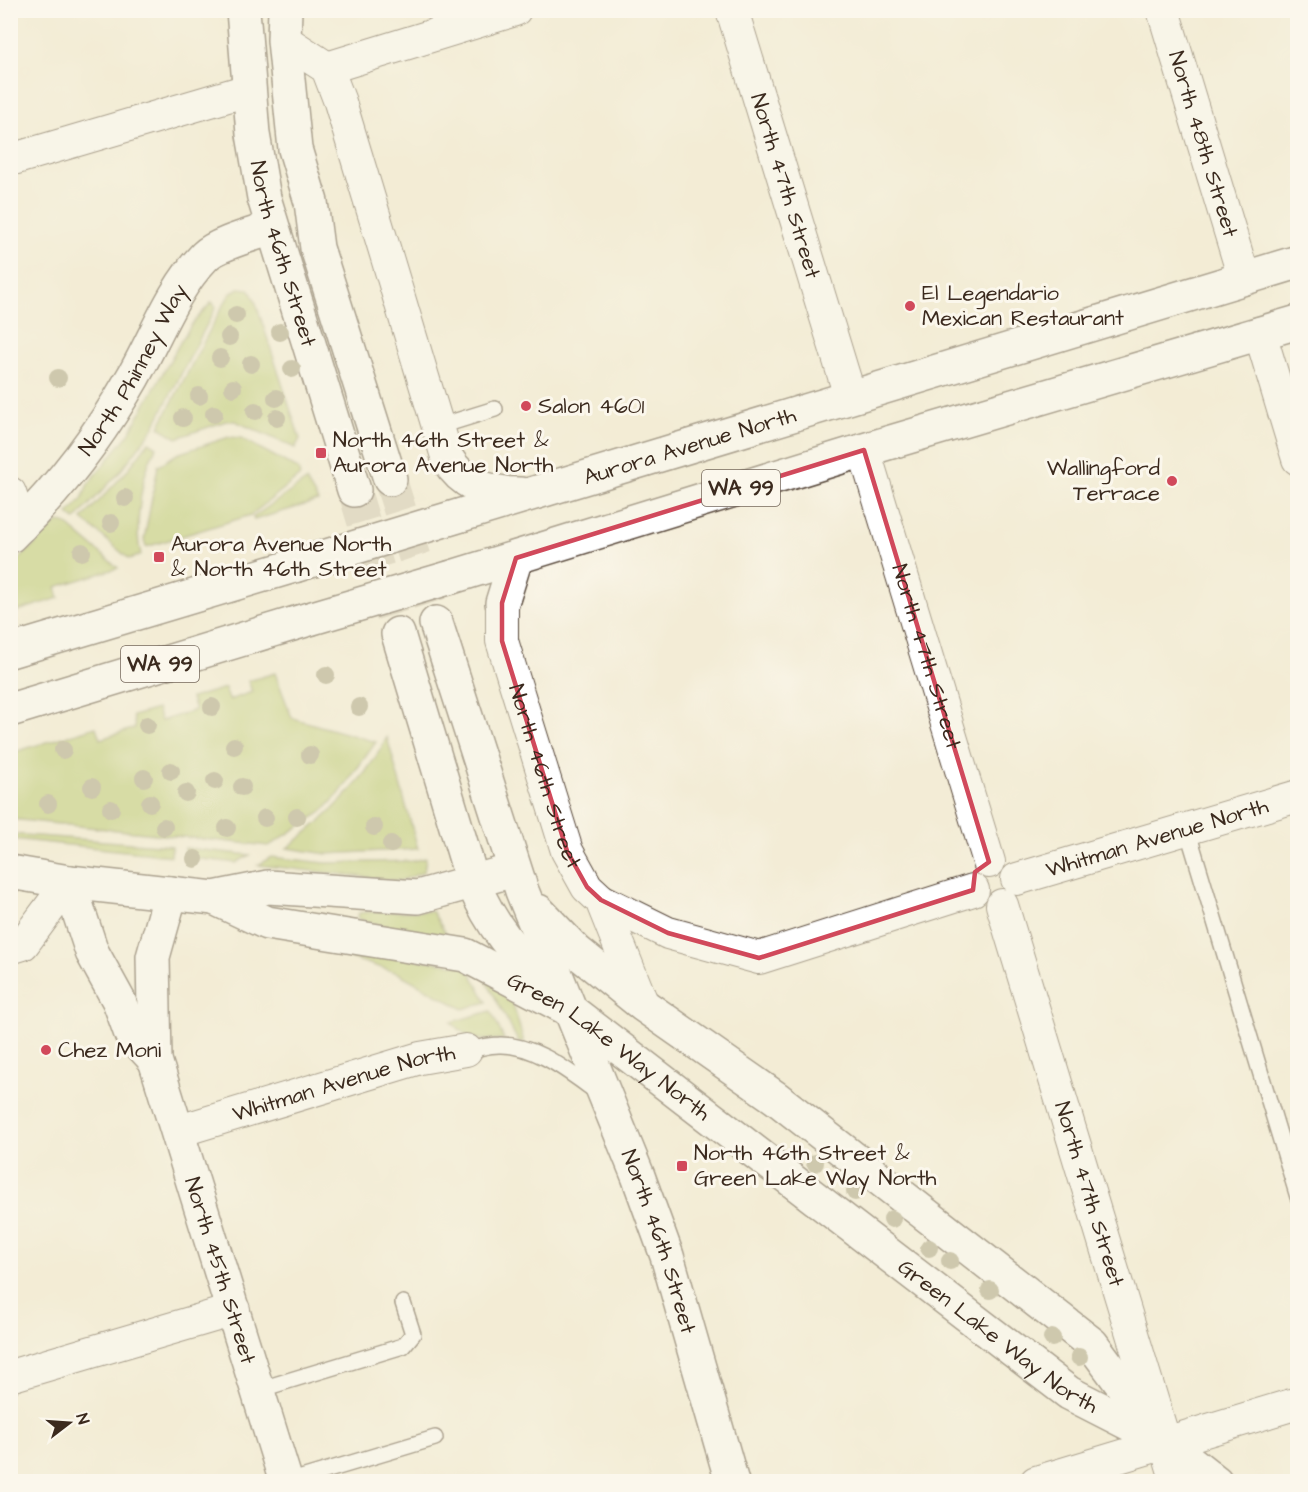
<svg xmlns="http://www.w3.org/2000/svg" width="1308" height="1492" viewBox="0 0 1308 1492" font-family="'Architects Daughter',sans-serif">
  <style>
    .green { fill: #b6c76b; stroke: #787844; stroke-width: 1.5 }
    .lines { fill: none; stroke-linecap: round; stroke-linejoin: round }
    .secondary-tunnel { stroke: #cec5b1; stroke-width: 33; stroke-dasharray: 33 16; stroke-linecap: butt }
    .service-casing { stroke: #57473a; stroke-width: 18 }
    .minor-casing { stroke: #57473a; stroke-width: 34 }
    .tertiary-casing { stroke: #57473a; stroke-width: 36 }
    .secondary-casing { stroke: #57473a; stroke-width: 36 }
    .trunk-casing { stroke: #57473a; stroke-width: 36 }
    .service { stroke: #fff; stroke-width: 15 }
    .minor { stroke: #fff; stroke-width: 32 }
    .tertiary { stroke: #fff; stroke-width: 33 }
    .secondary { stroke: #fff; stroke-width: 33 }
    .trunk { stroke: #fff; stroke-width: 33 }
    .trunk-bridge-casing { stroke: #57473a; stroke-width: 36; stroke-linecap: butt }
    .trunk-bridge { stroke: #fff; stroke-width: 33 }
    .tree { fill: #a29b7d }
    .marked { fill: none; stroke: #d1495b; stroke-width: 4.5; stroke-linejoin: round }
    .poi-dot { fill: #d1495b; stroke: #fbf7ec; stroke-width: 2 }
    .labels { text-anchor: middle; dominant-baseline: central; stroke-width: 6; stroke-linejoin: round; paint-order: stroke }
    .shield { fill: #fbf7ec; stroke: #75685c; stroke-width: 1.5 }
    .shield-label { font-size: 21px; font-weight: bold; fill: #3b2a1e }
    .street-label { font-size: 22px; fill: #3b2a1e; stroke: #fbf7ec }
    .poi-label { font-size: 22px; fill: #3b2a1e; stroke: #fbf7ec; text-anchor: start }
  </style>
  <rect width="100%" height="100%" fill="#fbf7ec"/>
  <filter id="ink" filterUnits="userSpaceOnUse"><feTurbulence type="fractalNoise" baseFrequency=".0167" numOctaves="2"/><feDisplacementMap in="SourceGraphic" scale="12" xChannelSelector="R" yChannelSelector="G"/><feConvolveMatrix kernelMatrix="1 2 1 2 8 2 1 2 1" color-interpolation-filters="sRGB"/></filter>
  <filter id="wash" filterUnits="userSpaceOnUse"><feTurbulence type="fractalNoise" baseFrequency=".008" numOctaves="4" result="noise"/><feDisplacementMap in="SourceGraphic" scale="24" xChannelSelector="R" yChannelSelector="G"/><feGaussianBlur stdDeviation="1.35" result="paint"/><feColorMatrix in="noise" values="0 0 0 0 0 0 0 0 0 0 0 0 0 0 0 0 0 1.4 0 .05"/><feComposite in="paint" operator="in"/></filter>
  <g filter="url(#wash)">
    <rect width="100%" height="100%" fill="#f3ecd6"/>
    <g class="green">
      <polygon points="239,288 249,289 255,300 300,439 295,448 235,421 226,421 177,438 159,427 222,307 230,294"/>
      <polygon points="212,302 216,307 152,430 119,473 75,520 68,514 82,499 88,484 128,435 181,341 192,324"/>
      <polygon points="229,437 241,438 298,469 300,476 251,515 146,547 144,540 158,466 177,454"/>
      <path d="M149 442 157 447C141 470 134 528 141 555L129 559 82 519 126 472Z"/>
      <polygon points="306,481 318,501 254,520 253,517"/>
      <polygon points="58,522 65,523 118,568 56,587 59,598 11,613 11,567"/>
      <polygon points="275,673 292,718 376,742 339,794 322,812 269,846 11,819 11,753 96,727 100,739 135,728 133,716 157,709 161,721 195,710 191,698 225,688 229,700 252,692 248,681"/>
      <path d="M387 737 418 849 327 854 287 848C328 817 363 784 387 737Z"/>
      <polygon points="11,834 172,846 171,856 12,839"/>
      <polygon points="185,848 250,855 236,863 184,857"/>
      <polygon points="271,857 326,863 413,861 426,858 424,872 400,881 258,865"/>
      <polygon points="432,911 448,937 406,932 359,919 357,917 359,913 366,912"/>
      <polygon points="312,946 467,966 487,1002 463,1009 398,973"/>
      <polygon points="480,969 511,997 524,1042 518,1041"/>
      <path d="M491 1011 504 1039C476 1041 472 1042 451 1022Z"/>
    </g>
  </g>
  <g filter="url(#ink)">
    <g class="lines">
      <g class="secondary-tunnel">
        <polyline points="390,479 436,623"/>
        <polyline points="354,490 398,634"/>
      </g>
      <defs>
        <g id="service">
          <polyline points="437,427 495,409"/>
          <polyline points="1187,829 1298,1197"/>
          <path d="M466 1050C477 1049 488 1045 499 1045 535 1044 569 1072 597 1092"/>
          <polyline points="258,1390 403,1346 413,1334 403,1303"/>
          <polyline points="288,1482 435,1438"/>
        </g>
        <g id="minor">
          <path id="s1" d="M732 10 850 396"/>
          <path id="s2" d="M1163 10 1244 278"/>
          <polyline points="284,40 327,68 340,102 448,460"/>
          <polyline points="327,68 515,10"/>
          <polyline points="10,160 248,90"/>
          <polyline points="1260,333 1298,459"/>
          <path id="s3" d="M864 450 989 862"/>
          <polyline points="10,493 21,526"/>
          <path id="s4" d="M502 603V641L567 851 587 887 601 900 643 1005"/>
          <path id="s5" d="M1017 879 1298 796"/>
          <polyline points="601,900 668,933 759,958 973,890"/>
          <path id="s6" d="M1002 905 1177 1482"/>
          <polyline points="10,948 23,944 69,882"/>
          <path id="s7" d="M179 1131 420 1058 466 1050"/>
          <polyline points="10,1376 234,1310"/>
          <polyline points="1036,1482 1298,1403"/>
        </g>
        <g id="tertiary">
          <polyline points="69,882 92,952 119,1001 131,1034 155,1060"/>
          <path id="s8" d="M171 893 153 957 155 1060 286 1482"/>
        </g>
        <g id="secondary">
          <path id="s9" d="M243 10 253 134 264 198 354 490"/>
          <polyline points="285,10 284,40 295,149 311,202 317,248 390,479"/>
          <path id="s10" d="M10 536C58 490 100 435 133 377 156 337 172 290 205 256 217 244 255 234 272 228"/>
          <path id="s11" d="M436 623 522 891 638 1176 667 1256 732 1482"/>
          <path d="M398 634 473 883C494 932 517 954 552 991"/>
          <polyline points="10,872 69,882 214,898 268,887 418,897 514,870"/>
          <path id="s12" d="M214 898 267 923 465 955 570 1010 1069 1393 1165 1442 1216 1482"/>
          <polyline points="538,911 576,951 643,1005 776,1098 1092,1344 1160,1436"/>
        </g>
        <g id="trunk">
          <path d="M448 460C464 486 491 494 520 494"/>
          <path id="s13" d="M435 523 1298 262"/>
          <polyline points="452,577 864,450 1298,322"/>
          <polyline points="502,603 516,558"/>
          <polyline points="10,651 294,566"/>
          <polyline points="10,710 309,619"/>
        </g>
      </defs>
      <use href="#service" class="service-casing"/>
      <use href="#minor" class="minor-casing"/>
      <use href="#tertiary" class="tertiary-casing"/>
      <use href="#secondary" class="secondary-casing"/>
      <use href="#trunk" class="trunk-casing"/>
      <use href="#service" class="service"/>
      <use href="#minor" class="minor"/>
      <use href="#tertiary" class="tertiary"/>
      <use href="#secondary" class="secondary"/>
      <use href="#trunk" class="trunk"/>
      <defs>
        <g id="trunk-bridge">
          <polyline points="294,566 435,523"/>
          <polyline points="309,619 452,577"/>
        </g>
      </defs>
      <use href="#trunk-bridge" class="trunk-bridge-casing"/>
      <use href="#trunk-bridge" class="trunk-bridge"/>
    </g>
    <g class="tree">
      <circle cx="236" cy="315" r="9"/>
      <circle cx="280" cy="332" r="9"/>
      <circle cx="229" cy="337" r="9"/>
      <circle cx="220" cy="358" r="9"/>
      <circle cx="251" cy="364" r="9"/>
      <circle cx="292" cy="369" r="9"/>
      <circle cx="58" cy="378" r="9"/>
      <circle cx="233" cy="388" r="9"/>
      <circle cx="199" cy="396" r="9"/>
      <circle cx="276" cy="398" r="9"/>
      <circle cx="255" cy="411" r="9"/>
      <circle cx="214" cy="414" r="9"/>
      <circle cx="183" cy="418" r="9"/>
      <circle cx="277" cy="418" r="9"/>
      <circle cx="125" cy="498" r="9"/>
      <circle cx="111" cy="523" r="9"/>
      <circle cx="82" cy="552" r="9"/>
      <circle cx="326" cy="675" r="9"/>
      <circle cx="212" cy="707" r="9"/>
      <circle cx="359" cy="707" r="9"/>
      <circle cx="147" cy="725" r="9"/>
      <circle cx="234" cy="746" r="9"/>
      <circle cx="63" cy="750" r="9"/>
      <circle cx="310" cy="755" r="9"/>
      <circle cx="171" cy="771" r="9"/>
      <circle cx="144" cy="778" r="9"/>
      <circle cx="215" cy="781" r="9"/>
      <circle cx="92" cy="787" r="9"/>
      <circle cx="242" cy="787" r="9"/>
      <circle cx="186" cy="793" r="9"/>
      <circle cx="150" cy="803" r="9"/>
      <circle cx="48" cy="804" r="9"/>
      <circle cx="111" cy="809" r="9"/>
      <circle cx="297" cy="817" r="9"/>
      <circle cx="265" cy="818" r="9"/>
      <circle cx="164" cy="827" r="9"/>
      <circle cx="374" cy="827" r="9"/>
      <circle cx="227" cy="828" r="9"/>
      <circle cx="391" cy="844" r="9"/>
      <circle cx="195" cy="859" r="9"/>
      <circle cx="815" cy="1163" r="9"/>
      <circle cx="855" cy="1192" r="9"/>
      <circle cx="892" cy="1219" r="9"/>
      <circle cx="929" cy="1248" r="9"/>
      <circle cx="950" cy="1261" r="9"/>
      <circle cx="990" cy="1290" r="9"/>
      <circle cx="1052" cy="1338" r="9"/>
      <circle cx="1079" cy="1357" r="9"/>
    </g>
  </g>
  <path d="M0 0H1308V1492H0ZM864 450 989 862 975 872 973 890 759 958 668 933 601 900 587 887 567 851 502 641V603L516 558Z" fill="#f3ecd6" fill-opacity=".55" fill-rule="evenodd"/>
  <path class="marked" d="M864 450 989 862 975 872 973 890 759 958 668 933 601 900 587 887 567 851 502 641V603L516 558Z"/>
  <g class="poi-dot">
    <circle cx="910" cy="306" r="6"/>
    <circle cx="526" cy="406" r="6"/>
    <rect x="315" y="447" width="12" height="12" rx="3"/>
    <circle cx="1172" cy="481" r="6"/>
    <rect x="153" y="551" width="12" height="12" rx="3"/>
    <circle cx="46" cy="1050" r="6"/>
    <rect x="676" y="1160" width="12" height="12" rx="3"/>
  </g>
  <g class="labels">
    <g class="shield">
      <rect x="702" y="470" width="78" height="36" rx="4.5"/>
      <rect x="121" y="646" width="78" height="36" rx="4.5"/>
    </g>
    <g class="shield-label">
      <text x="741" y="488">WA 99</text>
      <text x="160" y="664">WA 99</text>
    </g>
    <g class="street-label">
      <text stroke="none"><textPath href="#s2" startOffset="140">North 48th Street</textPath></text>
      <text stroke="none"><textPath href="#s1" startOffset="184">North 47th Street</textPath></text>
      <text stroke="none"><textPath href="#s9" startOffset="248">North 46th Street</textPath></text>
      <text stroke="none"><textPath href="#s10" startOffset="208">North Phinney Way</textPath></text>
      <text stroke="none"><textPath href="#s13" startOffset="266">Aurora Avenue North</textPath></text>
      <text stroke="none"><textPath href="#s3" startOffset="216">North 47th Street</textPath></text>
      <text stroke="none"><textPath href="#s4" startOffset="180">North 46th Street</textPath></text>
      <text stroke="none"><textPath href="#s5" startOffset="146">Whitman Avenue North</textPath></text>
      <text stroke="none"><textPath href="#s12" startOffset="430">Green Lake Way North</textPath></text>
      <text stroke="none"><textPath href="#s7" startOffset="172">Whitman Avenue North</textPath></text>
      <text stroke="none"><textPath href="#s6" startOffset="302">North 47th Street</textPath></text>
      <text stroke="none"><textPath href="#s11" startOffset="658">North 46th Street</textPath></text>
      <text stroke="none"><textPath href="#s8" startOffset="390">North 45th Street</textPath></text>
      <text stroke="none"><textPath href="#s12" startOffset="916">Green Lake Way North</textPath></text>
    </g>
    <g class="poi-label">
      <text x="922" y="293">El Legendario<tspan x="922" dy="25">Mexican Restaurant</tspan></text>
      <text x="538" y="406">Salon 4601</text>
      <text x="333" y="440">North 46th Street &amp;<tspan x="333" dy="25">Aurora Avenue North</tspan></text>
      <text x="1160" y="468" text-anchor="end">Wallingford<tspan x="1160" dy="25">Terrace</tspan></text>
      <text x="171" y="544">Aurora Avenue North<tspan x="171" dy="25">&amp; North 46th Street</tspan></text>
      <text x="58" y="1050">Chez Moni</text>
      <text x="694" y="1153">North 46th Street &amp;<tspan x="694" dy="25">Green Lake Way North</tspan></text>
    </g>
  </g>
  <rect width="1308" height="1492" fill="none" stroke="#fbf7ec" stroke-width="36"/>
  <g transform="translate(69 1423) rotate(73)" stroke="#fbf7ec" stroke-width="4.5" paint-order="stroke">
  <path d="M0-4.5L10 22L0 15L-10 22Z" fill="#3b2a1e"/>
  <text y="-9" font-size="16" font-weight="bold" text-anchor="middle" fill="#3b2a1e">N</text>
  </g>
</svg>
